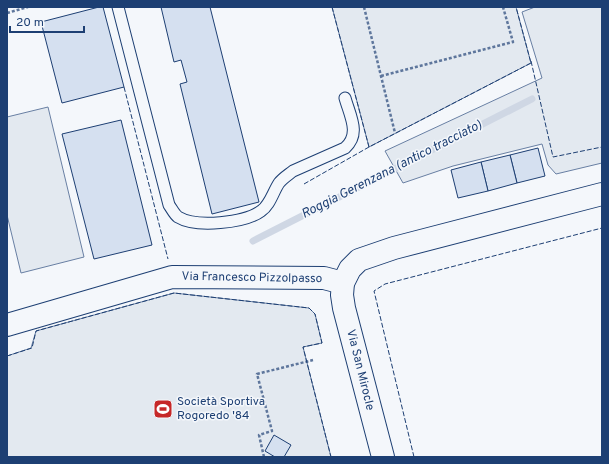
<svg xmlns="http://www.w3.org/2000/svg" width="609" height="464" viewBox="0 0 609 464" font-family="Overpass,sans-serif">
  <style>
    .green { fill: #e3e9f0; stroke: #687fa3 }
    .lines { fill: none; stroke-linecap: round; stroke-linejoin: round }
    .stream { stroke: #cfd7e4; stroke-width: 7 }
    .building { fill: #d5e0f0; stroke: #1d3f73 }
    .lane-casing { stroke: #1d3f73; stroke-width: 13 }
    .street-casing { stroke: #1d3f73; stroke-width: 24 }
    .path { stroke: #5e769c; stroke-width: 2.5; stroke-dasharray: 3 2; stroke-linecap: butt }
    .lane { stroke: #f4f7fb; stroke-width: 11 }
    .street { stroke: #f4f7fb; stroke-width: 22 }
    .fence { stroke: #1d3f73; stroke-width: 1; stroke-dasharray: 5 2; stroke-linecap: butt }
    .labels { text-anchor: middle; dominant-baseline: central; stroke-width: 3; stroke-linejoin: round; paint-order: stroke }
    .street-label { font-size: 12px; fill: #1d3f73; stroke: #f4f7fb }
    .poi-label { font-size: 12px; fill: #1d3f73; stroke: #f4f7fb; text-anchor: start }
    .water-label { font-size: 13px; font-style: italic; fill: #1d3f73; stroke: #f4f7fb }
  </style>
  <rect width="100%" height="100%" fill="#f4f7fb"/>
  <g class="green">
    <polygon points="332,7 516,7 531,63 369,147"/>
    <polygon points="535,7 602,7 602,163 556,174 548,165 542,144 453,166 403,183 385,151 542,78 522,12"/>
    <polygon points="48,107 84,257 21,273 7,215 7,117"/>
    <polygon points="174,293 309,308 315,314 322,343 303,347 331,457 7,457 7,356 31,348 36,331"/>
  </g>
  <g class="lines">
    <polyline class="stream" points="253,241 532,99"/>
  </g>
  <g class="building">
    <polygon points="99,7 103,7 124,87 62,103 41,22"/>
    <polygon points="161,7 210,7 259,202 212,214 180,84 187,82 181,60 174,62"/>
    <polygon points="121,120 152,245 94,259 62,134"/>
    <polygon points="538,148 545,176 517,183 510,155"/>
    <polygon points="510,155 517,183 488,191 481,162"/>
    <polygon points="481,162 488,191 458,198 451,170"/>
    <polygon points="274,435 291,445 284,457 275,457 265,451"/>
  </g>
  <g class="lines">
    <defs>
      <path id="lane" d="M118 7 169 205C172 209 174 214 178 217 196 228 245 223 261 211 270 205 273 192 279 183 283 178 288 175 293 171L345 148C361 134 350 116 345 98"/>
      <g id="street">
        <polyline points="7,325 172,277 324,278 343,283"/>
        <polyline points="383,457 344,308 342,295 343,283 350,269 359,260 394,248 602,194"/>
      </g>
    </defs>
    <use href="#lane" class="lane-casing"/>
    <use href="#street" class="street-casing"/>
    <g class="path">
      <polyline points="364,7 395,133"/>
      <polyline points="7,13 28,7"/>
      <polyline points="381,76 513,42 503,7"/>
      <polyline points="264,457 259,435 272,431 257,374 313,360"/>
    </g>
    <use href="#lane" class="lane"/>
    <use href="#street" class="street"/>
    <g class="fence">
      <polyline points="332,7 369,147"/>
      <polyline points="531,61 553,157 602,147"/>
      <polyline points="124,87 168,259"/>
      <polyline points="304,184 369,147 531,63 516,7"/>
      <polyline points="7,356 32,348 36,331 174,293 309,308 315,314 322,343 303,347 331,457"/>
      <polyline points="414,457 374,291 385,284 602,228"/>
    </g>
  </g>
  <defs>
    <symbol id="stadium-square" viewBox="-11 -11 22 22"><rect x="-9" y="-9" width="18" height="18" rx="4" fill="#c62828" stroke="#f4f7fb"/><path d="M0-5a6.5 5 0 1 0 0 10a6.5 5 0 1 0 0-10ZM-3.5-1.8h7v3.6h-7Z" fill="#fff"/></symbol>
  </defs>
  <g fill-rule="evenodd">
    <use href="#stadium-square" x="152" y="398" width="22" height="22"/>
  </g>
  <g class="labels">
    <g class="street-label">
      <text transform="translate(252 278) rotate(1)">Via Francesco Pizzolpasso</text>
      <text transform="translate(360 370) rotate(76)">Via San Mirocle</text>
    </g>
    <g class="poi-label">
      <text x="177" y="402">Società Sportiva<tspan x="177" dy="14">Rogoredo '84</tspan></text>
    </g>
    <g class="water-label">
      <text transform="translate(392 170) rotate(-27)">Roggia Gerenzana (antico tracciato)</text>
    </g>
  </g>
  <rect width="609" height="464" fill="none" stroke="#1d3f73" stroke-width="16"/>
  <path d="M10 26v6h74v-6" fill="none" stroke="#1d3f73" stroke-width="2"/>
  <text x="16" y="26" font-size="12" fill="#1d3f73" stroke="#f4f7fb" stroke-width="3" paint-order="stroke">20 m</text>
</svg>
